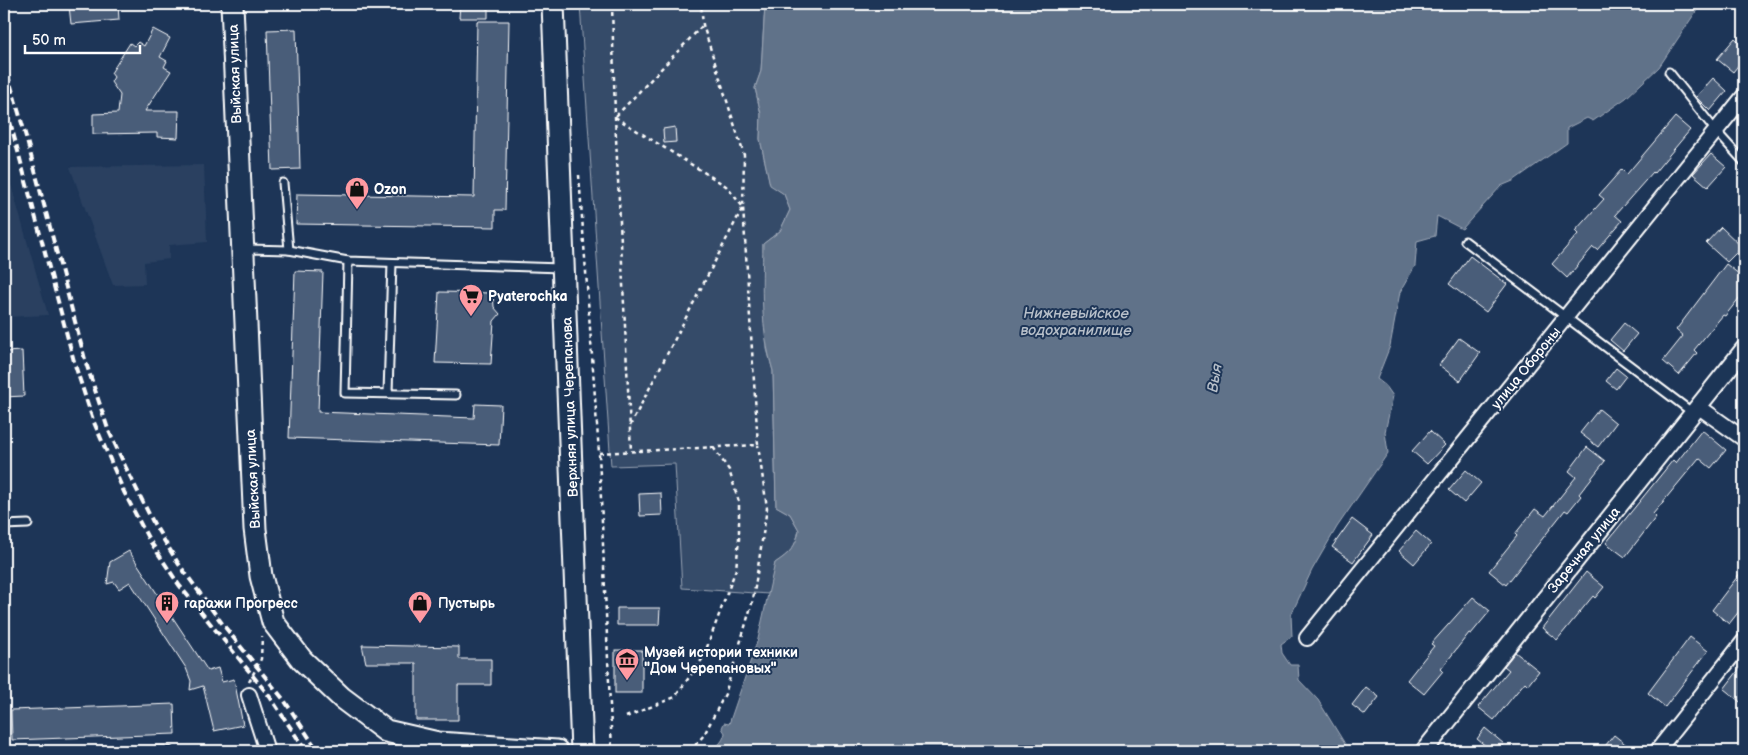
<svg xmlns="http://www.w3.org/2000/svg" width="1748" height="755" viewBox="0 0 1748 755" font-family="'Balsamiq Sans',sans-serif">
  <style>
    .built { fill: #2a4161 }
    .green { fill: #364b69; stroke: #9aa5b4 }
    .water { fill: #617289; stroke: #a0aab8 }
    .building { fill: #4a5d79; stroke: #fff }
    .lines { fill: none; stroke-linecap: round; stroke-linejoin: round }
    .service-casing { stroke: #fff; stroke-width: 11 }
    .minor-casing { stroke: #fff; stroke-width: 18 }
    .tertiary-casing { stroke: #fff; stroke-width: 20 }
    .primary-casing { stroke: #fff; stroke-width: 25 }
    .path { stroke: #fff; stroke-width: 2.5; stroke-dasharray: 4 4; stroke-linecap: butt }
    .service { stroke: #1d3557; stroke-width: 7 }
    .minor { stroke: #1d3557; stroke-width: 14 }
    .tertiary { stroke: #1d3557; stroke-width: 16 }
    .primary { stroke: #1d3557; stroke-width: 21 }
    .rail { stroke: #fff; stroke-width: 4; stroke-dasharray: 8 4; stroke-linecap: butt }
    .labels { text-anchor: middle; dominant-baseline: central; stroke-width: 4; stroke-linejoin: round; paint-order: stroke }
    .street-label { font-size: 14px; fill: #fff; stroke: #1d3557 }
    .poi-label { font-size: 14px; font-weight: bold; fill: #fff; stroke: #1d3557; text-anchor: start }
    .water-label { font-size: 15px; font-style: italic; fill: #b8c0ca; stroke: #1d3557 }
  </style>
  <rect width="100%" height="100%" fill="#1d3557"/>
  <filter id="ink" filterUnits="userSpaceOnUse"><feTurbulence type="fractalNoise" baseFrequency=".02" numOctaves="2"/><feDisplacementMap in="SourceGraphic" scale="10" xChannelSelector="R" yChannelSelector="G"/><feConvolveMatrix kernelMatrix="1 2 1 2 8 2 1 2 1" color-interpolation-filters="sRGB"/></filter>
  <g filter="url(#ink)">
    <g class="built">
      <polygon points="4,160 48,315 4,317"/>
      <polygon points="204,165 207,242 169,245 169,259 144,262 145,284 113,285 70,167"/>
    </g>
    <path class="green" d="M580 4H765L761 71 755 88 761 114 760 139 770 184 784 194 790 210 780 231 763 244 767 349 773 371 776 506 790 514 799 530C796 547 790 553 775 563L769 594 682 588 675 464 611 466Z"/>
    <path class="water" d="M765 4H1699L1697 10 1659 67 1626 98 1593 121 1587 118 1567 128V143L1513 181 1501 186 1462 229 1437 216 1435 236 1417 241 1415 266 1400 292 1390 346 1377 379 1386 386 1393 396 1385 432 1388 453 1337 527 1312 570 1291 615 1292 636 1281 644 1282 653 1290 665H1298L1299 680 1318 700 1345 744 1344 751H714C717 743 722 745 725 733L722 728 724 723 729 724 758 639 775 563C790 553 796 547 799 530L790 514 776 506 773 371C760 327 762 289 763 244L780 231 790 210 784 194 770 185 760 139 761 114 755 88 761 71Z"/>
    <g class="building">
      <polygon points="98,4 118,4 119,20 71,24 69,6"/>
      <polygon points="460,4 488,4 488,18 459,18"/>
      <polygon points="477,21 509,21 505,210 495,210 495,227 296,224 297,194 474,197"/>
      <polygon points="153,29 170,38 160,57 167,61 164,67 171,71 145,111 179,111 178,138 157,137 157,133 93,134 93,114 118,113 120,95 111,82 114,77 111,73 130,43 134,46 138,42 144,46"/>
      <polygon points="296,29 300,169 272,170 267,30"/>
      <polygon points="1735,38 1744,47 1744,58 1733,72 1717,59"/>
      <polygon points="1713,78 1727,91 1710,111 1696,97"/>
      <polygon points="1675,117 1690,130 1654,173 1653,172 1615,215 1622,221 1597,250 1593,247 1567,278 1552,264 1578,234 1575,231 1604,199 1599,195 1622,169 1627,174"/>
      <polygon points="675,127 676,142 664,143 663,129"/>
      <polygon points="1711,154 1726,167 1708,187 1693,174"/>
      <polygon points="1721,227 1742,247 1727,262 1706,243"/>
      <polygon points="1470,256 1507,284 1486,312 1449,284"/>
      <polygon points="1726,264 1744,278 1744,292 1725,316 1723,315 1694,350 1697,353 1679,375 1663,361 1683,336 1676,330"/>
      <polygon points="295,271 323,272 318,412 474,418 475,404 501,405 499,445 289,438"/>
      <polygon points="439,292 493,293 494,307 500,314 494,321 491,364 435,363"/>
      <polygon points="1624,323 1637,334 1623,351 1610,340"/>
      <polygon points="1459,338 1480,353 1460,381 1439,365"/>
      <polygon points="22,351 24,396 4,397 4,352"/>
      <polygon points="1616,368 1626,376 1616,389 1606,381"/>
      <polygon points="1599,409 1616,423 1598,447 1580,433"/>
      <polygon points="1702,430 1726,450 1711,468 1699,458 1653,514 1656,517 1625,557 1606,543 1673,460 1676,463"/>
      <polygon points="1430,431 1445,445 1427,464 1412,451"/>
      <polygon points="1587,447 1605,461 1579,494 1581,496 1568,512 1565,510 1506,585 1489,571 1517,536 1515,534 1535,509 1545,516 1576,477 1569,471"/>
      <polygon points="1466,470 1481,483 1464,503 1449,490"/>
      <polygon points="661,493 662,515 640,516 639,494"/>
      <polygon points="1352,519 1373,535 1353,562 1332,547"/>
      <polygon points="1416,531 1431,544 1414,564 1399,551"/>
      <polygon points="129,551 208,671 218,668 222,682 234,679 243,725 214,731 203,686 190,690 191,681 186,668 130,582 119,589 114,582 107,584 110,562"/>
      <polygon points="1744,568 1744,605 1729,624 1712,610"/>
      <polygon points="1586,572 1604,587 1595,598 1593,596 1557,640 1542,628"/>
      <polygon points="1473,597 1490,611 1471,634 1469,633 1441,669 1443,671 1424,694 1407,680 1434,646 1431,644"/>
      <polygon points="617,608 660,608 659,625 617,625"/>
      <polygon points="1690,637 1708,651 1665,707 1648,693"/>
      <polygon points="362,645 459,647 459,659 491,659 491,685 458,685 458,720 416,720 416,663 366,663"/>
      <rect x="615" y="650" width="27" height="43"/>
      <polygon points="1515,652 1539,671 1528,685 1525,682 1494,720 1478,707 1509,670 1504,666"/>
      <polygon points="1744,663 1744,705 1724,689"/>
      <polygon points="1366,687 1379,697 1365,715 1352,705"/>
      <polygon points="174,704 175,734 12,740 11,710"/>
      <polygon points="1485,728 1504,744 1498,751 1492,751 1477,739"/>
      <polygon points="1614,735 1634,751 1601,751"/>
    </g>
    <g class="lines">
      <defs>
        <g id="service">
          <polyline points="1669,72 1716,131 1744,162"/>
          <polyline points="283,183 289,250"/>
          <polyline points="1465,241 1693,413"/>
          <polyline points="246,249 289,250 348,261 561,268"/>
          <polyline points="348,261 345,393 456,395"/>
          <polyline points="388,393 392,263"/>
          <polyline points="4,525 28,524"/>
          <polyline points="406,738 407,751"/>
          <polyline points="132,751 169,751"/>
        </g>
        <g id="minor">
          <polyline points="1699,407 1744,439"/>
          <polyline points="1307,638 1744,96"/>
          <polyline points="249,695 267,751"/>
          <polyline points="1657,751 1744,641"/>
        </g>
        <polyline id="tertiary" points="1424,751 1744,349"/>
        <g id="primary">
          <polyline points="232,4 255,529 261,576 273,622 302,660 342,698 386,731 438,743 557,751"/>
          <polyline points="553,4 582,751"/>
        </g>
      </defs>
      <use href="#service" class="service-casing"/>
      <use href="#minor" class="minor-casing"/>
      <use href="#tertiary" class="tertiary-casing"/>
      <use href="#primary" class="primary-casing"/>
      <g class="path">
        <polyline points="612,4 615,117 631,451"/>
        <polyline points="696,4 701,10"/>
        <polyline points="616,116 703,25"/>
        <polyline points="615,117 726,186 743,207 630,426"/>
        <polyline points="579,175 599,453 612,751"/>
        <polyline points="599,453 758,445 743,207 744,155 703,25 701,4"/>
        <polyline points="249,682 261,659 262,636"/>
        <polyline points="626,717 675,697 703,658 736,569 739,539 739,502 729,470 713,447"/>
        <polyline points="690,751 704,735 725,694 753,600 767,508 758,445"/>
      </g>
      <use href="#service" class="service"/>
      <use href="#minor" class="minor"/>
      <use href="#tertiary" class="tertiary"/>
      <use href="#primary" class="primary"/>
      <g class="rail">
        <polyline points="4,62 26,137 86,363 108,429 126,468 154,524 178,563 224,626 284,700 318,751"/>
        <polyline points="4,99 75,365 93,420 124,492 148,538 179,585 270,697 306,751"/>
      </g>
    </g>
  </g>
  <defs>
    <symbol id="shop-pin" viewBox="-11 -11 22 30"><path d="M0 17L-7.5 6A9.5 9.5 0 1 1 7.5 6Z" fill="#ff9aa2" stroke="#1d3557"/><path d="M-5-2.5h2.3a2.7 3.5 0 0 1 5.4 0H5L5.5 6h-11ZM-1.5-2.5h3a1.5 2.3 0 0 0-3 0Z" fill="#111"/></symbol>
    <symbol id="supermarket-pin" viewBox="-11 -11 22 30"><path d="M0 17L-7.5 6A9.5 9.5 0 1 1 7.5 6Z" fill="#ff9aa2" stroke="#1d3557"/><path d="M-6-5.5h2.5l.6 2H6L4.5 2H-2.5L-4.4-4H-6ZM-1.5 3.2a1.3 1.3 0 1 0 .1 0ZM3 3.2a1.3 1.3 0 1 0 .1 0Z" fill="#111"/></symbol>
    <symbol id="building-pin" viewBox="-11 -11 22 30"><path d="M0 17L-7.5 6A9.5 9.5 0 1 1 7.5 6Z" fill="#ff9aa2" stroke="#1d3557"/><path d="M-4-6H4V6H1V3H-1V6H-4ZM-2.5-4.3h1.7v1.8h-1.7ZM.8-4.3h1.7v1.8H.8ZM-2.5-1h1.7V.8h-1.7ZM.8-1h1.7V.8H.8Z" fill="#111"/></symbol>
    <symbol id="museum-pin" viewBox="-11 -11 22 30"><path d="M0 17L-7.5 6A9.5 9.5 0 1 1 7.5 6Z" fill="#ff9aa2" stroke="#1d3557"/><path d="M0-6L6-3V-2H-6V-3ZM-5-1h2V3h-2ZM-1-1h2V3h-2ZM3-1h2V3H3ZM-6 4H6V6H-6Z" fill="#111"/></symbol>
  </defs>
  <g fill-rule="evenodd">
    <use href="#shop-pin" x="343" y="175" width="28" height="38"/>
    <use href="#supermarket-pin" x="457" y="282" width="28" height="38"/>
    <use href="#building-pin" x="153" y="589" width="28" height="38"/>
    <use href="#shop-pin" x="406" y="589" width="28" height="38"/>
    <use href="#museum-pin" x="613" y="646" width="28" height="38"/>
  </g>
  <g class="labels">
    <g class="street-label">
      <text transform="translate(235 74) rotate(-92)">Выйская улица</text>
      <text transform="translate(1526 368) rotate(-51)">улица Обороны</text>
      <text transform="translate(570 407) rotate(-92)">Верхняя улица Черепанова</text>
      <text transform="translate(253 479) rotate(-93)">Выйская улица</text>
      <text transform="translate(1584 550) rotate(-51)">Заречная улица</text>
    </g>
    <g class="poi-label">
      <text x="374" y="189">Ozon</text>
      <text x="488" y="296">Pyaterochka</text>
      <text x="184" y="603">гаражи Прогресс</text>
      <text x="438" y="603">Пустырь</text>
      <text x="644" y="652">Музей истории техники<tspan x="644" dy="16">"Дом Черепановых"</tspan></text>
    </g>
    <g class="water-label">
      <text x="1076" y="313">Нижневыйское<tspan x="1076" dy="17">водохранилище</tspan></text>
      <text transform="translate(1215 378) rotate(-80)">Выя</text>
    </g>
  </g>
  <rect width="1748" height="755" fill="none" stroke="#1d3557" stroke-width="20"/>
  <rect x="10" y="10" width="1728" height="735" fill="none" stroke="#fff" stroke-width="2" filter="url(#ink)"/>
  <path d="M25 45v8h115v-8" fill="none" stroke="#ffffff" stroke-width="2.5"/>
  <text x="32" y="45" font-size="15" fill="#ffffff" stroke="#1d3557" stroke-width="4" paint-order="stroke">50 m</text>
</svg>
